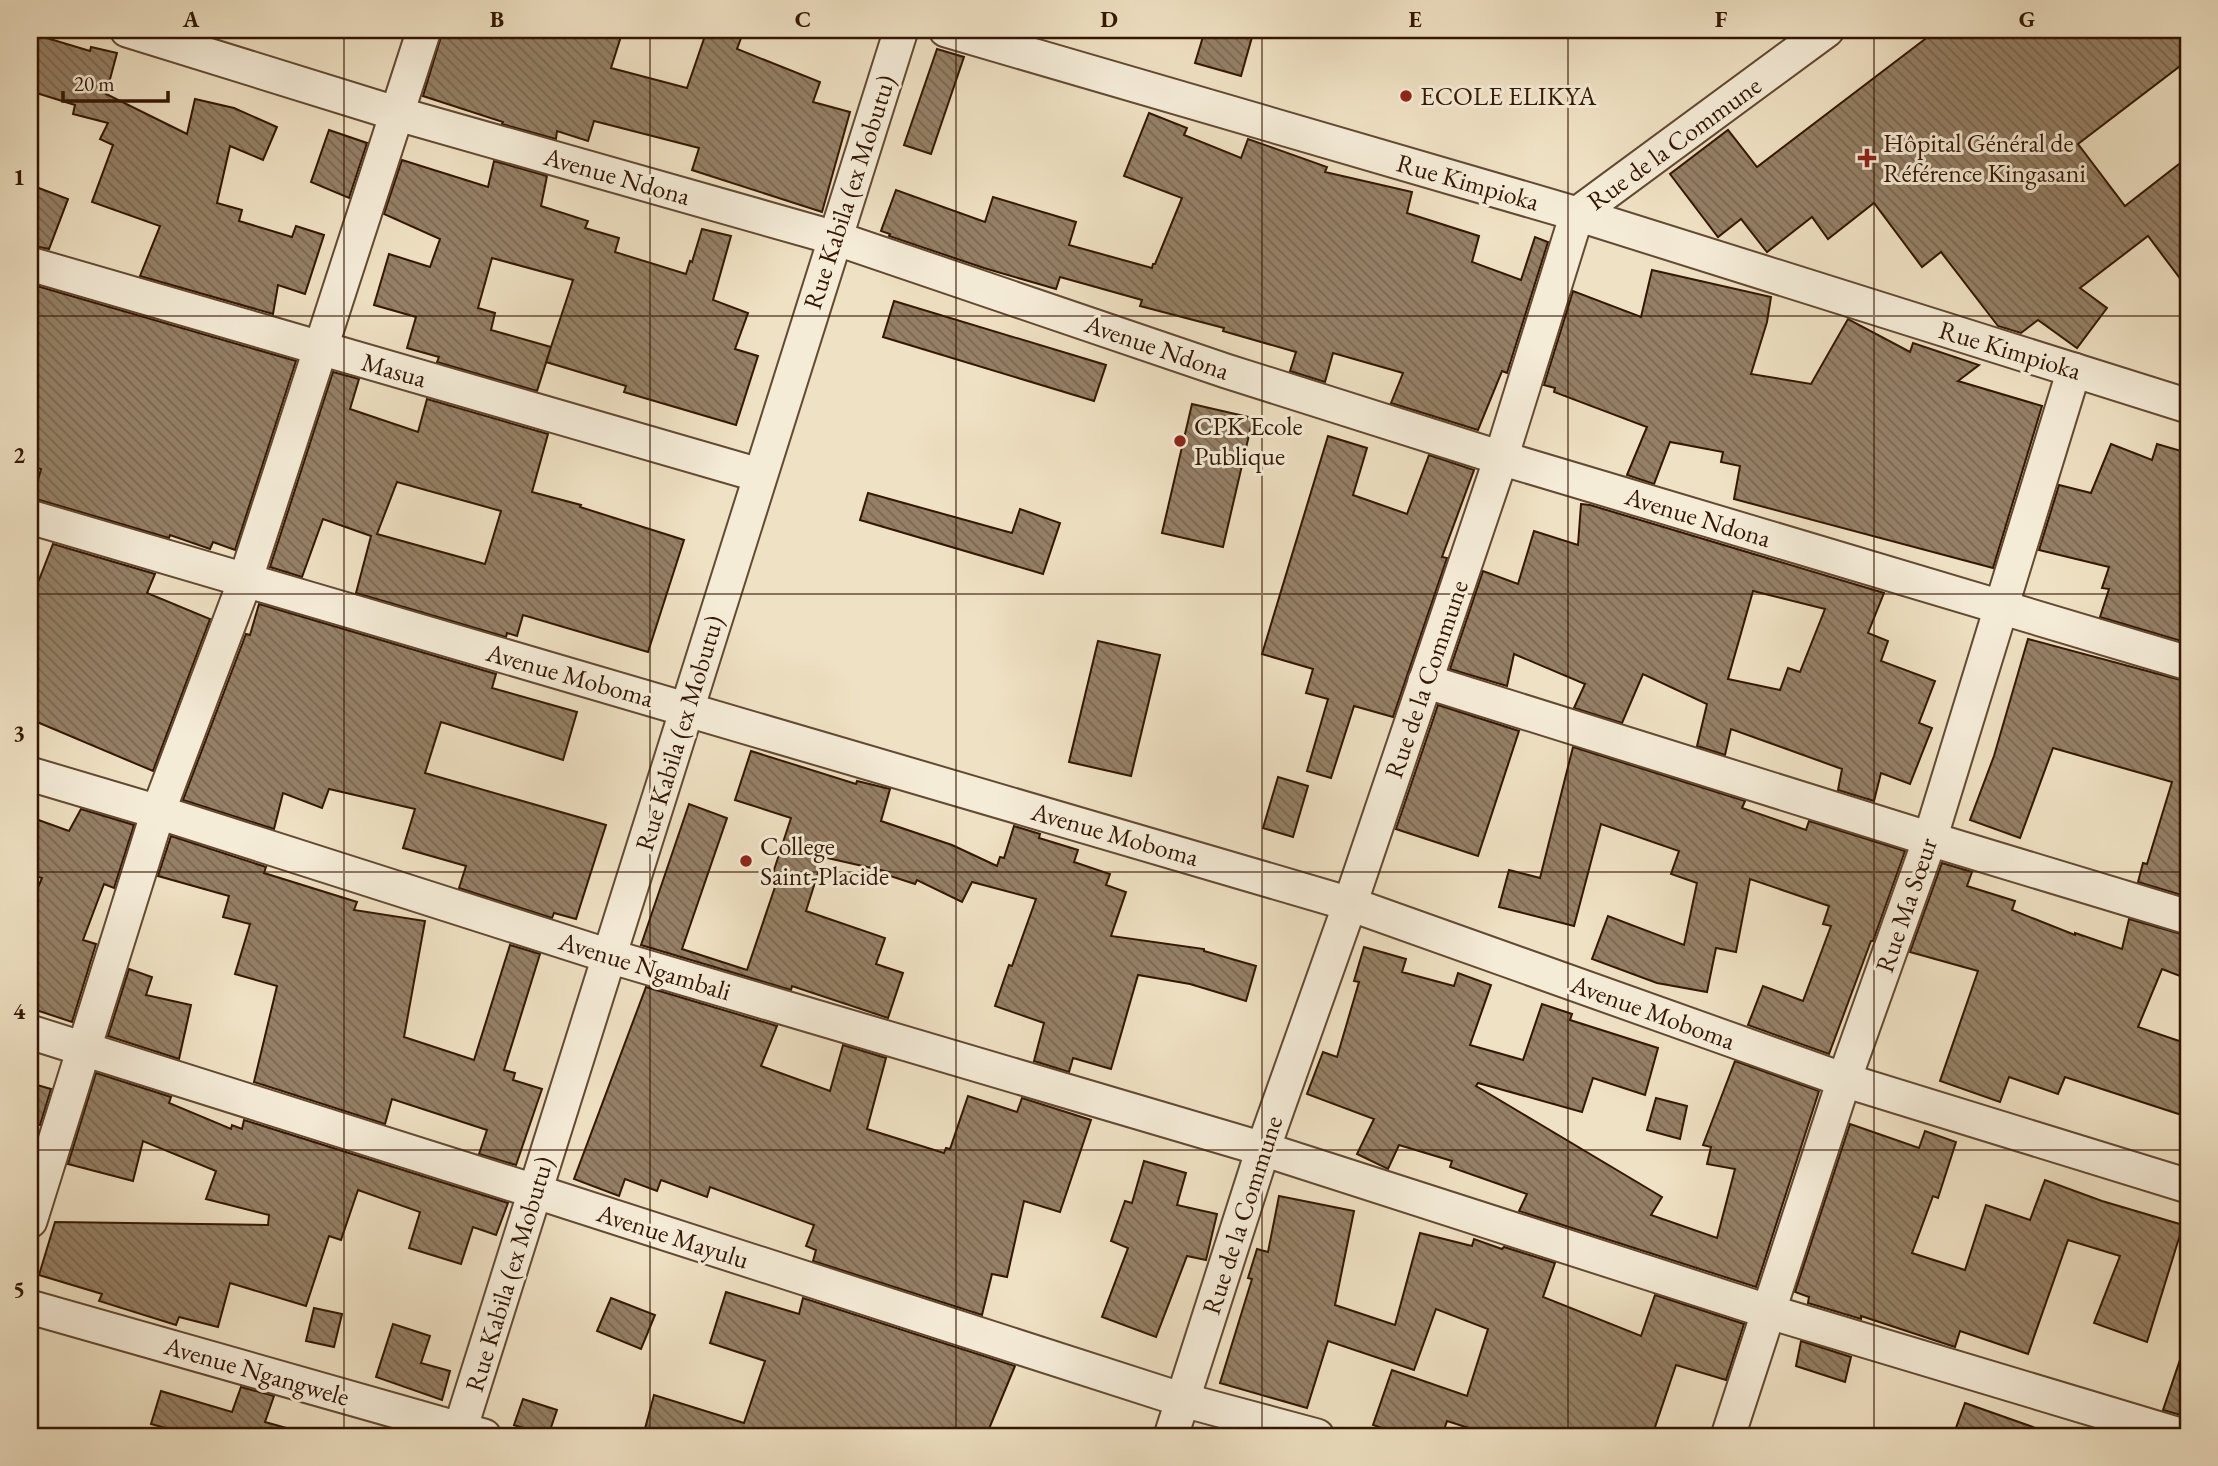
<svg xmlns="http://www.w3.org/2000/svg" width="2218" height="1466" viewBox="0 0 2218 1466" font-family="'EB Garamond',serif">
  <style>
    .building { fill: url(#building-back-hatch); stroke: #341602; stroke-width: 2; fill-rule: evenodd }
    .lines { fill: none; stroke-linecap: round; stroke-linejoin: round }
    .minor-casing { stroke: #634932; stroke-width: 37 }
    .minor { stroke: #f5ecd8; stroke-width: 33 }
    .grid { fill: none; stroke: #341602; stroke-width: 2; stroke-opacity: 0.55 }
    .poi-dot { fill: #8f2418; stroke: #f5ecd8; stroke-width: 2.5 }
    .labels { text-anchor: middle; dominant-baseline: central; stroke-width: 6; stroke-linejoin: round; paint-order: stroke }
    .poi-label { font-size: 26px; fill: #341602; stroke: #f5ecd8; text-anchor: start }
    .street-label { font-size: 26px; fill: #341602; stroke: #f5ecd8 }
    .neatline { fill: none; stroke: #341602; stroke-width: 2.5 }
    .grid-label { font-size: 23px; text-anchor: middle; font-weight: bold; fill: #341602 }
  </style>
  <defs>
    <pattern id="building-back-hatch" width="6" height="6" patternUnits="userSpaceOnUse" patternTransform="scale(1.75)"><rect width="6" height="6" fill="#958066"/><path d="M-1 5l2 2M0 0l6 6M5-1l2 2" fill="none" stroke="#7a6852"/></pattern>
  </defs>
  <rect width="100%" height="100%" fill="#efe1c3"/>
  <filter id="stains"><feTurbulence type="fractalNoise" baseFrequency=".00286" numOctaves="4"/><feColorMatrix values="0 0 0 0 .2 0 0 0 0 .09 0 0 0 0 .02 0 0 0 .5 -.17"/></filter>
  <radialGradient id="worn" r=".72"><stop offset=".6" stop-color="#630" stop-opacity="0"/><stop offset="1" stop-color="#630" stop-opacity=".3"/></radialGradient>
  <g class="building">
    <polygon points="443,30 623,30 611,68 687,88 707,30 744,30 737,49 820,82 813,102 850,112 822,212 692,170 699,148 594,121 588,141 557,131 556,139 502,124 503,122 423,96"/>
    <polygon points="1205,30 1254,30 1241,76 1195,63"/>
    <polygon points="1937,30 2188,30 2188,60 2078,144 2125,206 2188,157 2188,289 2148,236 2080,288 2107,308 2077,348 2038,320 2021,333 1998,326 1941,252 1922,267 1874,203 1828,239 1812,217 1767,252 1741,219 1718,237 1670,174 1728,130 1757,167"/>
    <polygon points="30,33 90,51 91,47 117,53 106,94 187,134 195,99 234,108 277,127 263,160 230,146 217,203 242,210 239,221 292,237 296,226 324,235 305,294 278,285 273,314 140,276 160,226 92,202 113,145 100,139 108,123 73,114 75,105 30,91"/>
    <polygon points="937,49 964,57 931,154 904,145"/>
    <polygon points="1149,113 1187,128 1184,135 1241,158 1248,139 1327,167 1325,172 1412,192 1407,213 1479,236 1472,262 1521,280 1535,237 1548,242 1507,373 1502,371 1478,430 1391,403 1403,373 1333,353 1325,382 1290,371 1296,352 1223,331 1224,328 1140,306 1142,300 1060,277 1056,289 984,268 889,236 890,234 881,231 896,190 985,222 993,197 1076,222 1069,245 1152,268 1153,264 1155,264 1182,198 1124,176"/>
    <polygon points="329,130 367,143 349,198 311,182"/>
    <polygon points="402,160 488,187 494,161 547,176 541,206 588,221 585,228 619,238 615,252 686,274 690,261 692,262 702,229 731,236 713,300 748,313 735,349 758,356 736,425 624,392 626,386 546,362 573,280 492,258 478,308 495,313 491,330 551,347 537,391 437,362 439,357 407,348 416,317 374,305 389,254 430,267 440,239 384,214"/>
    <polygon points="36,187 68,199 49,249 30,245 30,203"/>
    <polygon points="1652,270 1771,297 1767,322 1751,374 1811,384 1848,319 1910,352 1913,343 1979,365 1958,381 2042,406 1993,568 1734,499 1740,466 1721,462 1723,452 1670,442 1654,484 1627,475 1647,427 1554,392 1555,388 1544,385 1573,291 1641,317"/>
    <polygon points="30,284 296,361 235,550 213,542 210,549 170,535 169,538 33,498 41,469 30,465"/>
    <polygon points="894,301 1106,365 1094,401 883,337"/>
    <path d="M333 372 359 379 350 409 418 432 427 399 548 434 532 492 581 505 580 507 684 540 648 652 523 615 517 636 507 633 506 637 356 593 371 536 323 519 302 577 270 567ZM397 482 501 511 485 564 377 534Z"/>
    <polygon points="1192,404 1253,418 1223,547 1162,533"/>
    <polygon points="1328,436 1367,448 1353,495 1407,514 1429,455 1474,470 1442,557 1447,558 1393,717 1354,706 1331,778 1307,771 1328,699 1306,693 1313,669 1262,654"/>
    <polygon points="2111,444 2152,460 2157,444 2188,453 2188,485 2180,513 2188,514 2188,643 2100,617 2109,589 2102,588 2109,567 2039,550 2059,485 2091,493"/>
    <polygon points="868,493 1012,533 1020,509 1060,523 1043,574 860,520"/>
    <path d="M1581 504 1590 505 1884 593 1868 633 1888 641 1881 661 1935 681 1919 723 1932 728 1910 784 1881 773 1874 801 1838 790 1842 769 1731 729 1725 755 1697 746 1707 704 1643 674 1622 723 1574 708 1585 684 1514 654 1507 686 1450 669 1483 571 1518 584 1534 531 1578 545ZM1753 591 1825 609 1800 672 1788 668 1780 690 1728 679Z"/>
    <polygon points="53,544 155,574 147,593 210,619 153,771 30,719 30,603"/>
    <polygon points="259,604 496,674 492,688 577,712 563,760 441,722 425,773 606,825 576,919 554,913 552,918 459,888 466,866 403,848 415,809 329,789 322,808 283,793 274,829 183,800 246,634 250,635"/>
    <polygon points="2028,639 2188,682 2188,897 2138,882 2143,863 2147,864 2172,782 2053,748 2020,838 1970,820 1994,756"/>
    <polygon points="1098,641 1160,655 1131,776 1069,762"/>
    <polygon points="1438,705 1519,731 1478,856 1396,829"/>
    <polygon points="1573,747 1745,801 1742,808 1806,830 1809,821 1905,851 1873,941 1871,941 1829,1054 1748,1025 1763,986 1803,1001 1831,926 1823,924 1829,906 1750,879 1736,952 1716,948 1707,992 1657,983 1592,959 1608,916 1684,945 1697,883 1671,874 1679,851 1601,824 1574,926 1499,907 1509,870 1540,878"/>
    <polygon points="751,751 856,784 857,781 890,789 881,821 952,845 997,866 1000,857 1004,858 1014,826 1040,834 1039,838 1078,850 1074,862 1110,874 1106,885 1126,892 1111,936 1204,949 1204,951 1256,966 1246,1001 1190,984 1138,975 1111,1069 1073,1058 1069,1072 1034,1061 1044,1023 995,1006 1009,965 1012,966 1036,899 972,882 962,902 917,880 915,884 887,875 889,872 823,857 806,911 885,938 876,964 903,973 888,1018 792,986 791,990 641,945 689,804 727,818 682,949 747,970 777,881 771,879 791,818 735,800"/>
    <polygon points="1278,777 1308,786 1293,837 1263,828"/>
    <polygon points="81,809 134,825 114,888 104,884 83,940 96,944 72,1022 30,1008 30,906 42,878 30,874 30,817 69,831"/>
    <polygon points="171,836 266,867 264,873 357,902 354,910 425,921 404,1037 474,1060 510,945 540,954 504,1070 515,1073 513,1080 542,1089 516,1165 479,1154 487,1130 392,1099 385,1124 254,1082 277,986 235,974 250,924 223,917 229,896 158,876"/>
    <polygon points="1942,863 1972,872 1967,886 2015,901 2012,910 2075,935 2075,933 2122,949 2129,919 2188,936 2188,979 2162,969 2138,1027 2188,1044 2188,1117 2065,1077 2058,1094 2009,1077 2000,1102 1940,1081 1978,971 1910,952"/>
    <polygon points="1364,947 1406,959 1402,972 1454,986 1458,973 1491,985 1470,1045 1523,1060 1542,1004 1572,1014 1570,1020 1658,1048 1645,1095 1593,1078 1582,1112 1478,1083 1476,1086 1662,1197 1651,1215 1717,1238 1735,1169 1707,1164 1711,1147 1703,1145 1735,1061 1819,1091 1756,1287 1519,1211 1527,1194 1450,1167 1452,1161 1399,1145 1388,1169 1357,1154 1374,1119 1307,1094 1323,1052 1337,1057 1359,982 1354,981"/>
    <polygon points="129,969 152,977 146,995 191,1005 179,1059 108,1036"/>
    <polygon points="646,987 777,1026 761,1066 830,1091 843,1045 886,1058 867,1129 944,1153 946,1148 950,1149 968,1096 1017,1112 1022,1098 1091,1120 1060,1212 1024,1201 1007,1277 992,1274 982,1315 813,1261 816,1250 806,1246 814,1225 710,1187 707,1197 661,1180 657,1191 625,1179 619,1196 574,1179"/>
    <polygon points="96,1073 171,1097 169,1103 231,1129 232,1125 242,1129 244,1120 508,1203 496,1235 473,1227 461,1264 409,1248 420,1212 358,1190 341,1240 329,1236 306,1306 230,1283 218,1327 179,1317 176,1325 99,1301 102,1294 39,1275 55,1222 268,1225 269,1215 206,1199 216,1171 143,1141 133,1181 68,1164"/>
    <polygon points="30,1083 51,1089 40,1125 30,1122"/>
    <polygon points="1656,1098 1687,1106 1680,1139 1647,1130"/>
    <polygon points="1850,1124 1919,1148 1925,1131 1956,1142 1938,1198 1933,1196 1912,1253 1965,1270 1986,1205 2030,1220 2045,1180 2102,1201 2183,1225 2147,1342 2094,1323 2120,1256 2068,1240 2028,1354 1960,1331 1955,1347 1861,1316 1861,1319 1808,1303 1809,1297 1795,1292"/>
    <polygon points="1144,1161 1186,1173 1177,1205 1217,1214 1206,1260 1187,1256 1156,1337 1102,1317 1128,1248 1111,1241 1125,1201 1132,1203"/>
    <polygon points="1279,1196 1354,1211 1335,1305 1395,1325 1420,1233 1472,1246 1474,1239 1502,1249 1504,1247 1555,1263 1543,1297 1641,1336 1655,1295 1744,1324 1726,1380 1676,1365 1652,1436 1494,1436 1447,1421 1442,1436 1405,1436 1373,1425 1392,1370 1467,1396 1488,1329 1436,1309 1414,1370 1328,1341 1307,1408 1220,1383 1252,1279 1248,1278 1257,1249 1268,1252"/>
    <polygon points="726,1292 799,1314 803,1298 1015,1366 986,1436 643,1436 654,1395 744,1423 765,1361 710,1343"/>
    <polygon points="611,1298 655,1315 641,1349 597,1331"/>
    <polygon points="314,1308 342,1314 334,1347 306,1341"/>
    <polygon points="393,1324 430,1336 421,1363 450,1371 442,1400 376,1377"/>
    <polygon points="1801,1341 1851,1357 1845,1382 1796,1366"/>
    <polygon points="2184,1348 2188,1349 2188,1417 2163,1410"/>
    <polygon points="241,1387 274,1396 265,1422 290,1429 289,1436 195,1436 151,1424 161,1391 232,1412"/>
    <polygon points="523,1399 557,1410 548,1436 514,1425"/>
    <polygon points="1965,1403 2047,1432 2046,1436 1953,1436"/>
  </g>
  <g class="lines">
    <defs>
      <g id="minor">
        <polyline points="127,30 398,114 835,238 1226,371 1501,458 2188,663"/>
        <polyline points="946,30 1577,214 2188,406"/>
        <polyline points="30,264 759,475"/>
        <polyline points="30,517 1350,904 1844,1080 2188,1186"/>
        <polyline points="1425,681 1930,839 2188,917"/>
        <polyline points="30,774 158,812 609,956 1263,1149 1770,1312 2183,1436"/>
        <polyline points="30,1032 534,1191 1183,1400 1317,1436"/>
        <polyline points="30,1221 158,812 245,581 424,30"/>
        <polyline points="30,1307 484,1436"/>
        <polyline points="458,1436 901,30"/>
        <polyline points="1171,1436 1263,1149 1350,904 1501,458 1577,214 1827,30"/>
        <polyline points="1728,1436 1844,1080 1930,839 2074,370"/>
      </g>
    </defs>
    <use href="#minor" class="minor-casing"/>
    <use href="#minor" class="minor"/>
  </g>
  <path class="grid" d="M344 30V1436M650 30V1436M956 30V1436M1262 30V1436M1568 30V1436M1874 30V1436M30 316H2188M30 594H2188M30 872H2188M30 1150H2188"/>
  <g class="poi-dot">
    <circle cx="1406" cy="96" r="7"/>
    <path d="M1863.5 147.5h7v7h7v7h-7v7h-7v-7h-7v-7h7z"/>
    <circle cx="1180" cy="441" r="7"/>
    <circle cx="746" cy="861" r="7"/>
  </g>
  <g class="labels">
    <g class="poi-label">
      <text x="1420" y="96">ECOLE ELIKYA</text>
      <text x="1883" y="143">Hôpital Général de<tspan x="1883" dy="30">Référence Kingasani</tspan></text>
      <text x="1194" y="426">CPK Ecole<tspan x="1194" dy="30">Publique</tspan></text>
      <text x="760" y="846">College<tspan x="760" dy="30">Saint-Placide</tspan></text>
    </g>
    <g class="street-label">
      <text transform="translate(1674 143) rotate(-36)">Rue de la Commune</text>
      <text transform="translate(617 176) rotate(16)">Avenue Ndona</text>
      <text transform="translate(1468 182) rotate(16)">Rue Kimpioka</text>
      <text transform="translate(849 192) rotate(-72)">Rue Kabila (ex Mobutu)</text>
      <text transform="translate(1157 347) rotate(19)">Avenue Ndona</text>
      <text transform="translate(2010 350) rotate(17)">Rue Kimpioka</text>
      <text transform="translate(394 370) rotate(16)">Masua</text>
      <text transform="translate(1698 517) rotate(17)">Avenue Ndona</text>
      <text transform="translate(570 675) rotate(16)">Avenue Moboma</text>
      <text transform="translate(1426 679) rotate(-71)">Rue de la Commune</text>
      <text transform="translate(679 733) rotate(-73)">Rue Kabila (ex Mobutu)</text>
      <text transform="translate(1115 834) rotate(16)">Avenue Moboma</text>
      <text transform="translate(1906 905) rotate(-71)">Rue Ma Sœur</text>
      <text transform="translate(645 966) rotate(17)">Avenue Ngambali</text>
      <text transform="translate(1653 1012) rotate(20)">Avenue Moboma</text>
      <text transform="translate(1242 1215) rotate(-72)">Rue de la Commune</text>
      <text transform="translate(673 1236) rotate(18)">Avenue Mayulu</text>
      <text transform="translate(509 1274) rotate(-73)">Rue Kabila (ex Mobutu)</text>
      <text transform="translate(257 1371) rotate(16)">Avenue Ngangwele</text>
    </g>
  </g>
  <rect width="2218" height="1466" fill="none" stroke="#efe1c3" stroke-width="77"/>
  <path d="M63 91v10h105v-10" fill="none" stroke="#341602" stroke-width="3.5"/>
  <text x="74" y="91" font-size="21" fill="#341602" stroke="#f5ecd8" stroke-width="5" paint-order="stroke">20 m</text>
  <rect x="38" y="38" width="2142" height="1390" class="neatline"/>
  <g class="grid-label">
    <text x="191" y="27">A</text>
    <text x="497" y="27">B</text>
    <text x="803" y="27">C</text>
    <text x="1109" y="27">D</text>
    <text x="1415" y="27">E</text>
    <text x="1721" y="27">F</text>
    <text x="2027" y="27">G</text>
    <text x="19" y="185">1</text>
    <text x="19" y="463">2</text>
    <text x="19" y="741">3</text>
    <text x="19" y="1019">4</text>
    <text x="19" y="1297">5</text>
  </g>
  <rect width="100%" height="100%" filter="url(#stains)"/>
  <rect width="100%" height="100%" fill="url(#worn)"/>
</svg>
